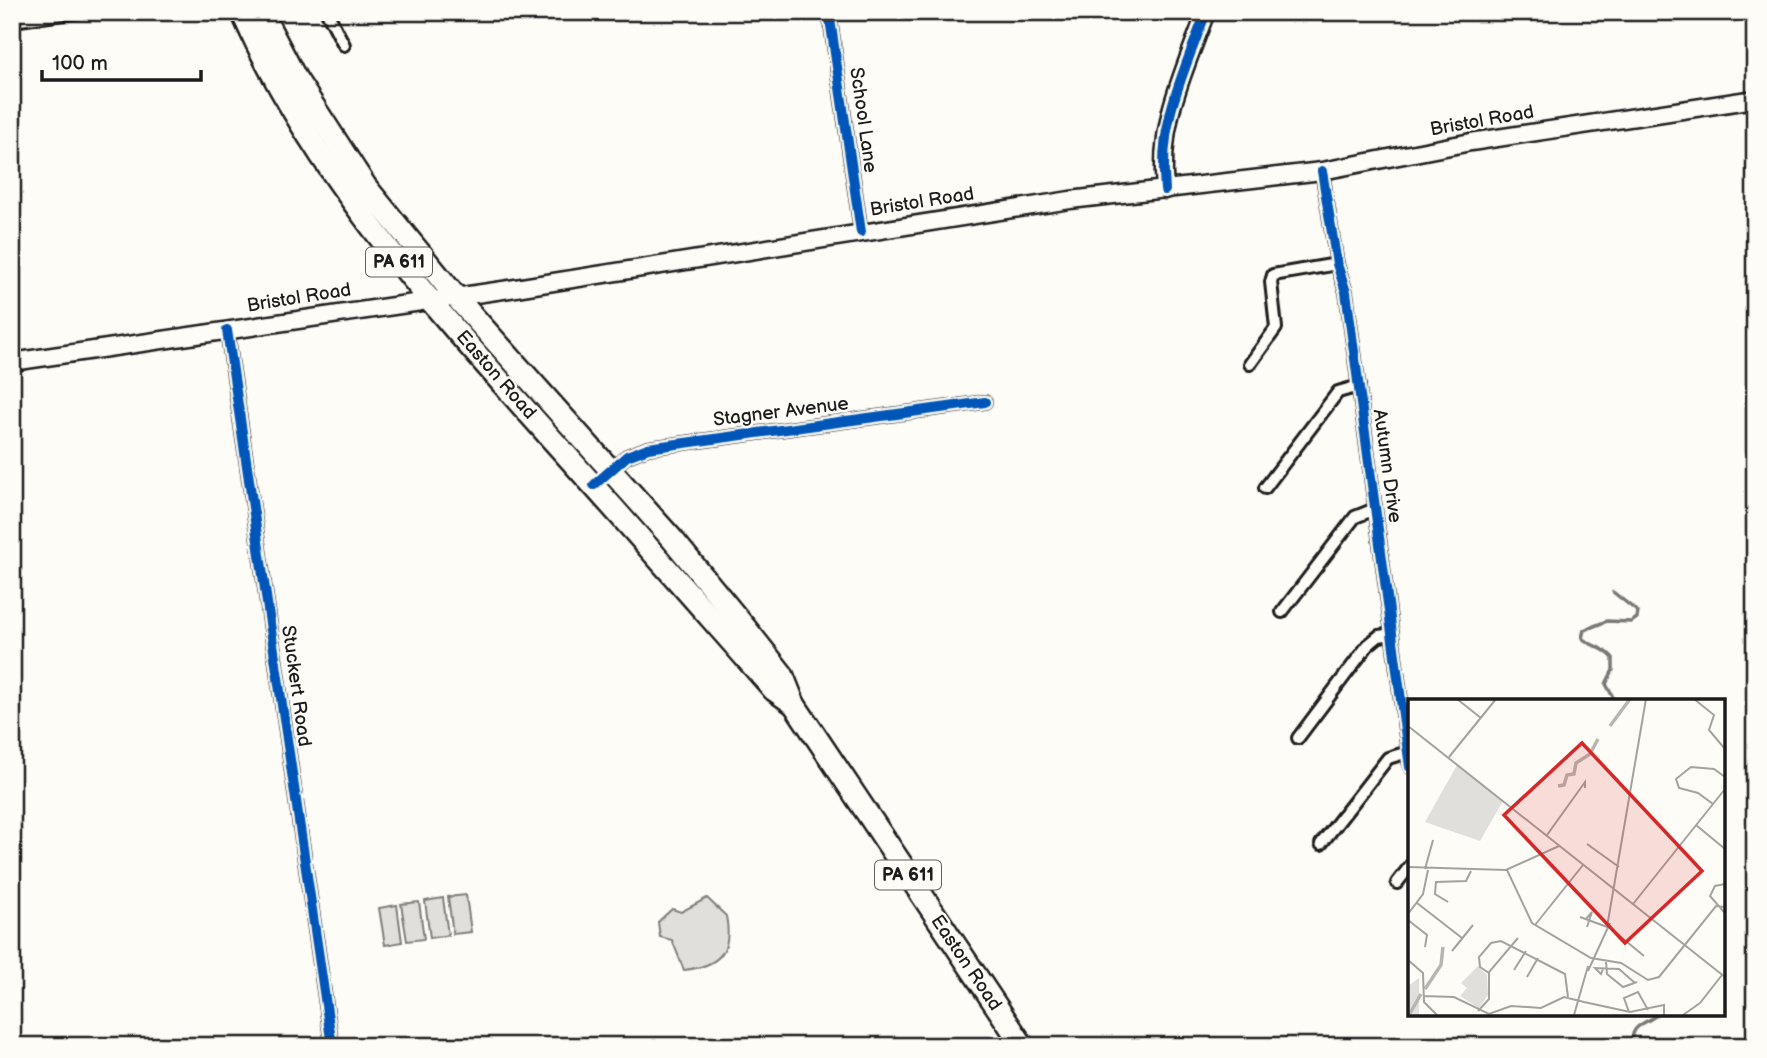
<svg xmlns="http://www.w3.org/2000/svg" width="1767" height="1058" viewBox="0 0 1767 1058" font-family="'Balsamiq Sans',sans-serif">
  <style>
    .green { fill: #e0dfdb; stroke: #7e7e7c; stroke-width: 2 }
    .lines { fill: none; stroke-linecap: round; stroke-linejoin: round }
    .stream { stroke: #797876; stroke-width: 3.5 }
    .street-casing { stroke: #1c1c1c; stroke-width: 16 }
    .secondary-casing { stroke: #1c1c1c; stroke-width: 21 }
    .highway-casing { stroke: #1c1c1c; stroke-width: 26 }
    .street { stroke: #fdfcf7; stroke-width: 10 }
    .secondary { stroke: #fdfcf7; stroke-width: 16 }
    .highway { stroke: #fdfcf7; stroke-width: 21 }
    .cycleway-casing { stroke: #fdfcf7; stroke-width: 15 }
    .cycleway { stroke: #0057b8; stroke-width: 10 }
    .labels { text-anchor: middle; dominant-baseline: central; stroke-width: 5; stroke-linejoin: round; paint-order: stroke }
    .shield { fill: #fdfcf7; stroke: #605f5e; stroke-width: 2 }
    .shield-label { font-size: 18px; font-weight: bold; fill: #1c1c1c }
    .street-label { font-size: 19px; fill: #1c1c1c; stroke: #fdfcf7 }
    .inset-river { fill: none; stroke: #b7b6b2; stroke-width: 3.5 }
    .inset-road { fill: none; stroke: #a3a29f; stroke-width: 2 }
    .view { fill: #d62828; fill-opacity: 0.15; stroke: #d62828; stroke-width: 3.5 }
    .inset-edge { fill: none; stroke: #1c1c1c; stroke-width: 3.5 }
  </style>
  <rect width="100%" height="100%" fill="#fdfcf7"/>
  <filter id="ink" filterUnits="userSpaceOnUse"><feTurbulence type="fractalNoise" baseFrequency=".0143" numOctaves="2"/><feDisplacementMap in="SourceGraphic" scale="14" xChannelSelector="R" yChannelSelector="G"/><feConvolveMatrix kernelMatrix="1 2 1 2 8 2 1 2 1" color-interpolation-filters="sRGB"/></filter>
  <g filter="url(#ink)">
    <g class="green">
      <polygon points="466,895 471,932 453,934 448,897"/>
      <polygon points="443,898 448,935 430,938 425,901"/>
      <path d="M707 898 726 916C733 952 719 966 684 970L672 940 660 937 658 922 672 909 681 912Z"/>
      <polygon points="419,902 424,939 407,941 401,904"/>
      <polygon points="397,905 402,942 385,945 379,908"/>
    </g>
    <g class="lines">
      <g class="stream">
        <path d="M1613 592 1638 612 1637 618 1631 622 1607 621 1584 630 1582 638C1592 647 1604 647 1613 658V670L1606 684 1615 701"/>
        <path d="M1632 1046C1630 1023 1645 1025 1658 1014"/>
      </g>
      <defs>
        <g id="street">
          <polyline points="327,12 344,45"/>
          <polyline points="829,12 861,232"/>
          <polyline points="12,21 79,12"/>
          <polyline points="1322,171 1337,264 1346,292 1410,767"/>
          <polyline points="227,330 332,1046"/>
          <polyline points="1250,364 1276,328 1271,282 1273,275 1337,264"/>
          <polyline points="594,485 627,456 648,448 985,402"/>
          <polyline points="1265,488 1338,392 1359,386"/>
          <polyline points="1282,612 1355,517 1375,509"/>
          <polyline points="1298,738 1368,645 1379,636 1392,634"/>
          <polyline points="1321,844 1388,758 1408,752"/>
          <polyline points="1397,883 1410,866"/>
        </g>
        <g id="secondary">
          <path d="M1165 190C1158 122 1183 75 1206 12"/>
          <polyline points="12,362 503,290 1070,200 1322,171 1471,142 1755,99"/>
        </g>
        <g id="highway">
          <path d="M242 12C315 177 430 302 549 436 625 520 699 605 774 690L794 704"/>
          <polyline points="261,12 296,79 366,187 455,296 673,540 747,630 782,674 794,704 1023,1046"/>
        </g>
      </defs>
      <use href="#street" class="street-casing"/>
      <use href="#secondary" class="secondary-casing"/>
      <use href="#highway" class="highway-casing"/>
      <use href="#street" class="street"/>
      <use href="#secondary" class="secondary"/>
      <use href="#highway" class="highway"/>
      <defs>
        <g id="cycleway">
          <polyline points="829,12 861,232"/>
          <polyline points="1322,171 1337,264 1346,292 1410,767"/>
          <path d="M1165 190C1158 122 1183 75 1206 12"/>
          <polyline points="227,330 332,1046"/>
          <polyline points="594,485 627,456 648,448 985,402"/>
        </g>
      </defs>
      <use href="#cycleway" class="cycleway-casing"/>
      <use href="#cycleway" class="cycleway"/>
    </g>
  </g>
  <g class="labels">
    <g class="shield">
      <rect x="366" y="247.5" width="66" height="29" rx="5"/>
      <rect x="875" y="860.5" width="66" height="29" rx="5"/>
    </g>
    <g class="shield-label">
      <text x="399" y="262">PA 611</text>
      <text x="908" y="875">PA 611</text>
    </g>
    <g class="street-label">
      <text transform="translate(863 120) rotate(82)">School Lane</text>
      <text transform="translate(1482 121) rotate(-10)">Bristol Road</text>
      <text transform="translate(922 202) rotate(-9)">Bristol Road</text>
      <text transform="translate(299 298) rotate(-9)">Bristol Road</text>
      <text transform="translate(496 375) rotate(49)">Easton Road</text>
      <text transform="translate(781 412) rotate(-7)">Stagner Avenue</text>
      <text transform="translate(1387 466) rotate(82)">Autumn Drive</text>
      <text transform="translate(296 686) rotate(82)">Stuckert Road</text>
      <text transform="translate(966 963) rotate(56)">Easton Road</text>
    </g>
  </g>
  <g transform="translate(1408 699)">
    <rect width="317" height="317" fill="#fdfcf7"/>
    <path d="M49 66 95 102 72 142 17 123ZM70 267 79 276 80 296 71 309 52 297 59 289 53 284ZM11 279V316H0V287Z" fill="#e0dfdb"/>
    <path class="inset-river" d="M202 27 222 0M150 87 156 86 159 76 166 75 168 64 182 55 190 40M17 290 33 266 35 248M1 316 13 295"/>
    <path class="inset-road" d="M49 0 73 19M286 0 306 16 301 31 317 50M0 27 317 278M41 58 88 0M305 105 290 94 271 89 268 80 283 68 306 70 317 78M288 126 317 150M139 136 177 83V89M179 145 211 168M0 168 98 171 151 147M17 170 25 141M99 171 124 224 183 259 213 264 240 281 251 278 308 207 317 208M317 185 307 187 302 197 317 214M40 203 27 195 28 183 58 182 63 172M9 204 54 239M225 205 317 90M0 215 15 195 20 171M172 218 202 229 236 257M178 220 184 213 179 228M0 221 19 236 17 248M127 226 175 166M199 228 238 0M44 252 65 226M0 261 15 274 16 303 29 316M198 263 199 275 215 288 229 283M195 270 193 275 187 269 211 270 227 284M106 271 118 252M180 272 202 224M81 274 72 268 71 258 83 244 93 242 157 275 160 298M119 278 130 259M15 297 46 298 81 315 103 307 133 309 156 298 176 303M176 303 222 313 256 306V316M70 312 81 300V273L110 239M221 313 216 299 230 293 240 311M166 316 180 267M275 316 292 304 314 276"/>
    <path class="view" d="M174 44 294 172 217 244 96 116Z"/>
    <rect width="317" height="317" class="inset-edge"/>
  </g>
  <rect width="1767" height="1058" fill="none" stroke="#fdfcf7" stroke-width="42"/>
  <rect x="21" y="21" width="1725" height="1016" fill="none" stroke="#1c1c1c" stroke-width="2.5" filter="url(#ink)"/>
  <path d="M42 70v10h159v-10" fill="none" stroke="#1c1c1c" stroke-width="3.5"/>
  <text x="52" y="70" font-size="21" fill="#1c1c1c" stroke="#fdfcf7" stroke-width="5" paint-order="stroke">100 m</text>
</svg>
